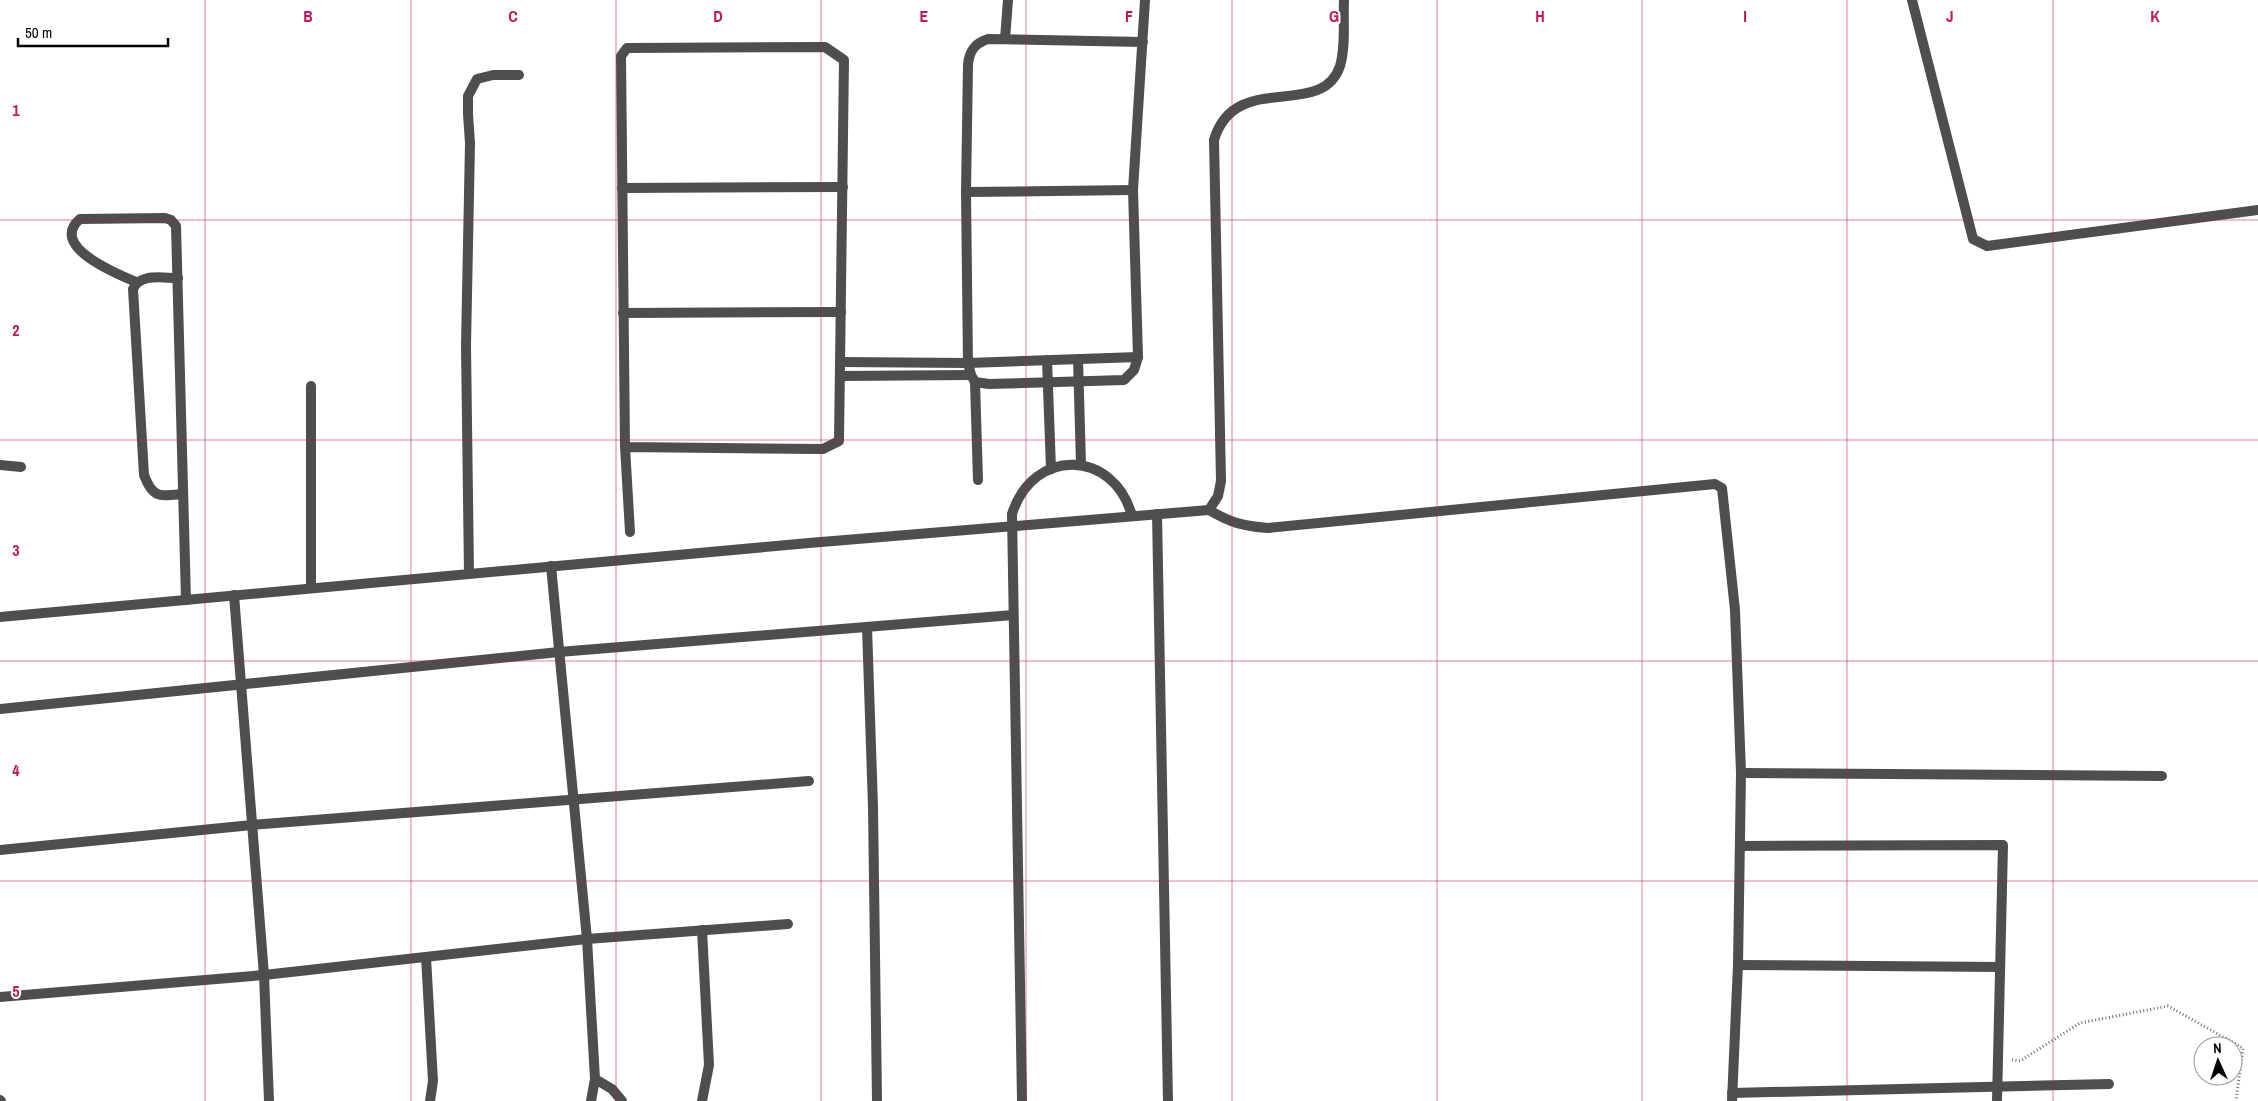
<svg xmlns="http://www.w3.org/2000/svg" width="2258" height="1101" viewBox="0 0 2258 1101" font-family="'Archivo Narrow',sans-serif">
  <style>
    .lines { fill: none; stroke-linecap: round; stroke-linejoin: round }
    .path { stroke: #707070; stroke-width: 3; stroke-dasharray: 1 2.5; stroke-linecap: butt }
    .service { stroke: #4e4e4e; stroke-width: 10 }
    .minor { stroke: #4e4e4e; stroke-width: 10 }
    .grid { fill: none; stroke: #c2185b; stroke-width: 1; stroke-opacity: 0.55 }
    .grid-label { font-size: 16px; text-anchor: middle; font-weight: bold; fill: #c2185b; stroke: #fff; stroke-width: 4; stroke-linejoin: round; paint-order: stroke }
  </style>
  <rect width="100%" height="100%" fill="#fff"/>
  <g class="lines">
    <polyline class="path" points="2012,1060 2020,1061 2080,1023 2168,1006 2243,1048 2236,1101"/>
    <g class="service">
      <path d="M178 278C162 278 140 273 133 289L144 475C153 499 160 496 183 494"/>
      <path d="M136 282C117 274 48 246 80 219L165 218 171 220 176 226 186 600"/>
      <polyline points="0,465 21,467"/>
      <polyline points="311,588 311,386"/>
    </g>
    <g class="minor">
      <polyline points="1912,0 1973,239 1987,246 2258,210"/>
      <polyline points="1005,39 1008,0"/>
      <path d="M1143 42 988 39C975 43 969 51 968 65L966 192 968 363 971 375 975 382 989 384 1124 380 1134 370 1138 357 1133 190 1145 0"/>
      <polyline points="622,188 843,187"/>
      <polyline points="966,192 1133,190"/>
      <polyline points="623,313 841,312"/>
      <polyline points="1078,359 1081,465"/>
      <polyline points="1047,360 1051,469"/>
      <polyline points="841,362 968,363 1138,357"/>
      <polyline points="841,376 971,375"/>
      <polyline points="975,382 978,480"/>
      <polyline points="625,447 823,449 839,441 844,60 825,47 627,48 621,56 625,447 630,532"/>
      <path d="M1209 510C1231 523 1243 526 1268 528L1715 484 1722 488 1735 610 1741 773 1738 965 1732 1101"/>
      <polyline points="1157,514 1168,1101"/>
      <polyline points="551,566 587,939 595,1079 591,1101"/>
      <polyline points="469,574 466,346 470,143 468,114 468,96 477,79 493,75 519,75"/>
      <polyline points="234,595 264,975 269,1101"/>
      <path d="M0 617 809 543 1209 510 1218 496 1221 481 1214 140C1235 69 1322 121 1340 66 1346 46 1343 20 1344 0"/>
      <polyline points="867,627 873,807 877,1101"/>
      <polyline points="0,709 559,652 1013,615"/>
      <polyline points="1741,773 2162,776"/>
      <polyline points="1741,846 2003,845 1997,1101"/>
      <polyline points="0,850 252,825 809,781"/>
      <polyline points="702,930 709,1065 702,1101"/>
      <polyline points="426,957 433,1081 430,1101"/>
      <polyline points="1738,965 2000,967"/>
      <polyline points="0,997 264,975 587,939 788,924"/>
      <polyline points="595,1079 612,1089 622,1101"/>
      <polyline points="1732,1093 2109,1084"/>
      <polyline points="0,1100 1,1101"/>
      <path d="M1022 1101 1012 514C1033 447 1114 449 1132 516"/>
    </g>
  </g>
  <path class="grid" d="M205 0V1101M411 0V1101M616 0V1101M821 0V1101M1026 0V1101M1232 0V1101M1437 0V1101M1642 0V1101M1847 0V1101M2053 0V1101M0 220H2258M0 440H2258M0 661H2258M0 881H2258"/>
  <g class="grid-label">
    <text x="308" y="22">B</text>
    <text x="513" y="22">C</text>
    <text x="718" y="22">D</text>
    <text x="924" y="22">E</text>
    <text x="1129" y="22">F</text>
    <text x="1334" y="22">G</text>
    <text x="1540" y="22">H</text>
    <text x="1745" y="22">I</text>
    <text x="1950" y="22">J</text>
    <text x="2155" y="22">K</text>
    <text x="16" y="116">1</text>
    <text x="16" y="336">2</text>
    <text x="16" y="556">3</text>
    <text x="16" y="776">4</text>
    <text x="16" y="997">5</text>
  </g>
  <g transform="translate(2218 1061) rotate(357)"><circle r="24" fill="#ffffff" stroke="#999999"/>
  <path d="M0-4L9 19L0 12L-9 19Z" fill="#000000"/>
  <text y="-8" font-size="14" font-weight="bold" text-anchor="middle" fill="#000000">N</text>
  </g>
  <path d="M18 38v8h150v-8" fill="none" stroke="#000000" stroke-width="2.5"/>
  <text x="25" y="38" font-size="15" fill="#000000" stroke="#ffffff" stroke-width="4" paint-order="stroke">50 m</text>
</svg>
